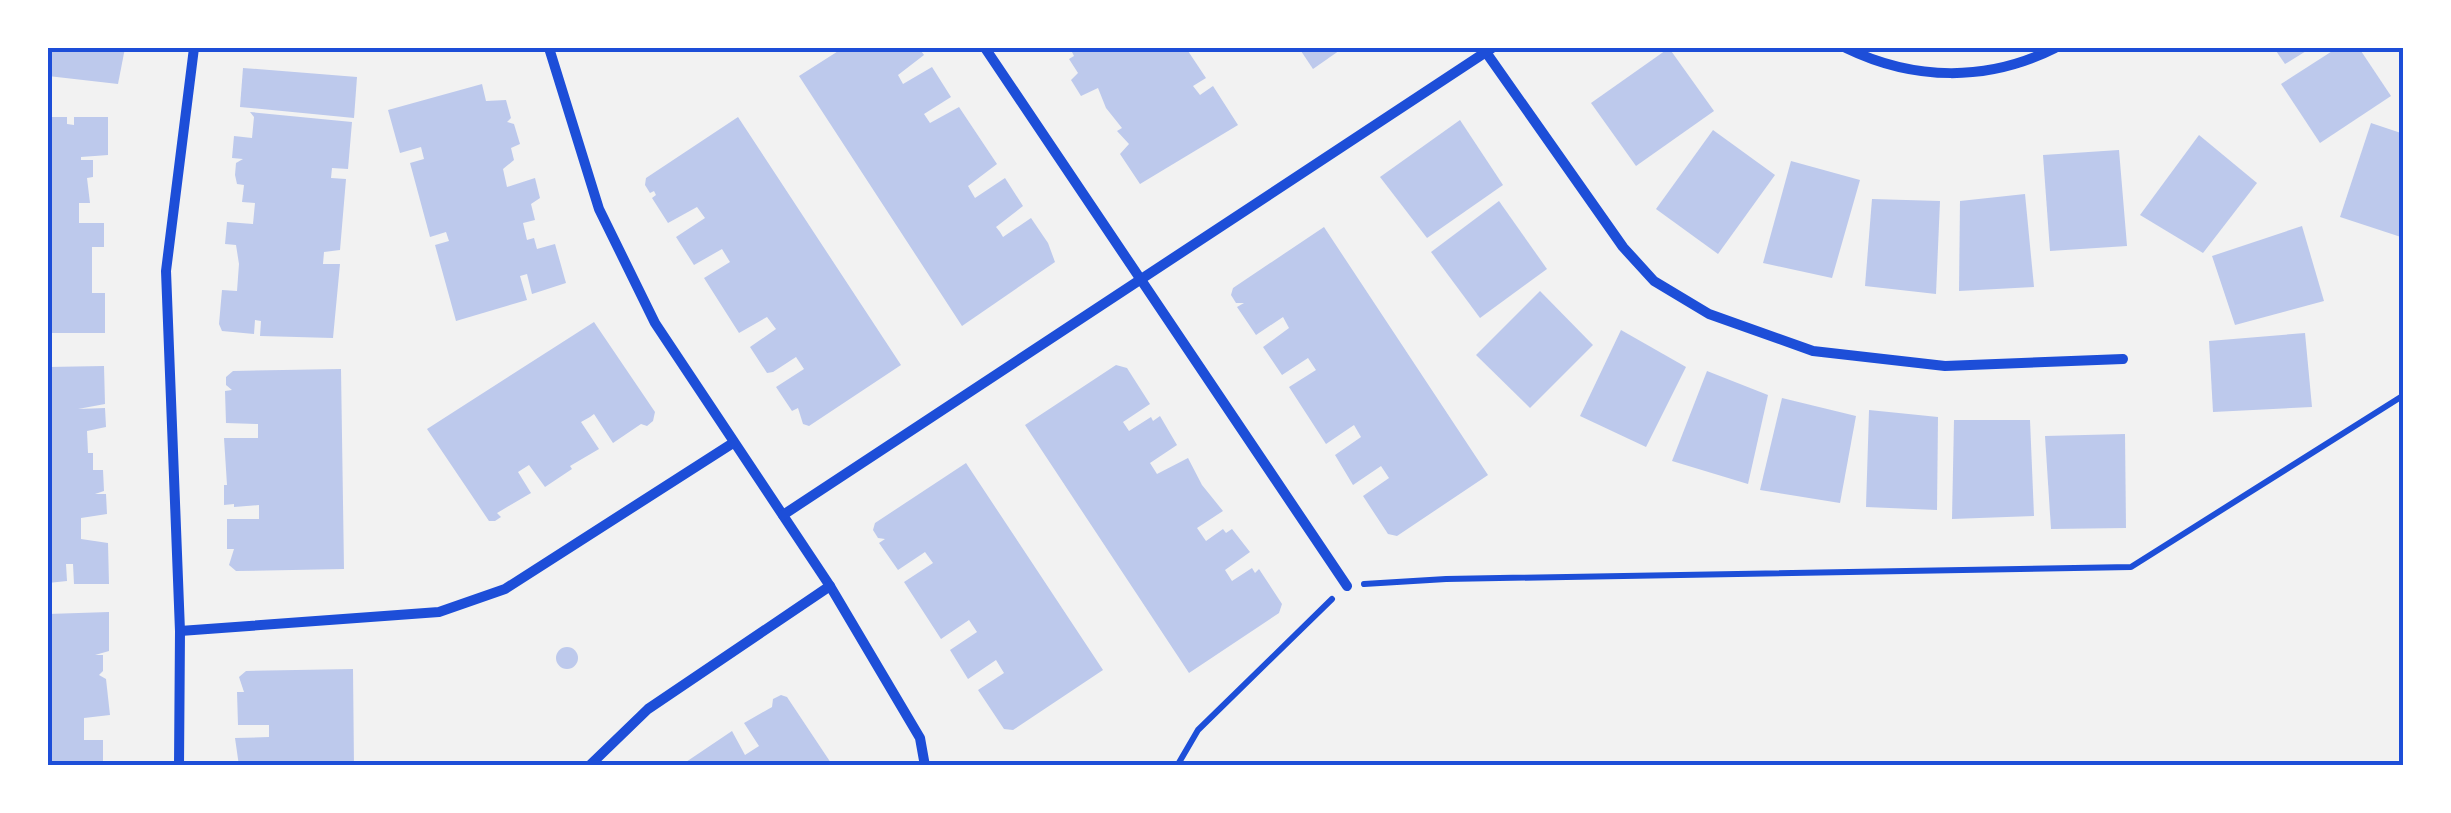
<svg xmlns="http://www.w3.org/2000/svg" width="2451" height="813" viewBox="0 0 2451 813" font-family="'DM Sans',sans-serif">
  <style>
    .building { fill: #bdc9ec }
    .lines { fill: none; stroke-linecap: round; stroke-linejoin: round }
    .path { stroke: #1d4ed8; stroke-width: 6 }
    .minor { stroke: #1d4ed8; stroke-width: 10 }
    .neatline { fill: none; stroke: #1d4ed8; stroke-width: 4 }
  </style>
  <rect width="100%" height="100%" fill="#f2f2f2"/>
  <g class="building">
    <polygon points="48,48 125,48 118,84 48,76"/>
    <polygon points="843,48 919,48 924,55 898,75 903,84 932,67 951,97 924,114 930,123 959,107 997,164 968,186 972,193 975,198 1005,178 1023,206 996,227 1000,232 1003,237 1031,218 1048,243 1055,262 962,326 799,76"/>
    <polygon points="1070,48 1186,48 1206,78 1193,86 1200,95 1213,86 1238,125 1140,184 1120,154 1129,144 1117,131 1122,128 1106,108 1098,88 1081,96 1071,80 1078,73 1069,59 1074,56"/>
    <polygon points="1299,48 1343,48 1313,69"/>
    <polygon points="1669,48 1714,111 1636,166 1591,103"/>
    <polygon points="2274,48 2311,48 2285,64"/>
    <polygon points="2337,48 2359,48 2391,96 2320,143 2281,84"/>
    <polygon points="243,68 357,77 354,118 240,107"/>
    <polygon points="482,84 486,101 506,100 511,118 507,122 514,124 520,144 511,148 514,160 503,169 507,187 535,178 540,198 531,204 535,220 523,223 527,240 534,238 537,249 555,244 566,283 532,294 527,274 520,276 527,300 456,321 435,245 449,241 446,232 430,237 410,163 424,159 421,147 400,153 388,110"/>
    <polygon points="250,112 352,122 348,169 332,168 331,178 346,179 340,250 324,252 323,264 340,264 333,338 260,336 261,321 255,320 254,334 222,331 219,324 222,290 237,291 239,264 236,245 225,244 227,222 253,224 255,203 242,202 244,185 237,184 235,175 236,163 243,159 232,158 234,136 252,138 254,117"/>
    <polygon points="48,117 67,117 67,124 74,125 74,117 108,117 108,155 81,157 81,160 93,160 93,177 87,178 90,203 79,203 79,223 104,223 104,247 92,247 92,293 105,293 105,333 48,333"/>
    <polygon points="738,117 901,365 809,426 803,424 798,408 792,411 776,387 804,369 796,357 773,372 767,373 750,347 776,329 767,317 739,333 704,278 730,262 722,249 694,265 676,237 705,218 697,207 668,223 652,198 656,195 654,191 650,193 645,185 646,178"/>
    <polygon points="1460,120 1503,185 1427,238 1380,177"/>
    <polygon points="2371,123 2404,134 2404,238 2340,217"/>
    <polygon points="1713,130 1775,175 1718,254 1656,209"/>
    <polygon points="2199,135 2257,183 2203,253 2140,215"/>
    <polygon points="2119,150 2127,246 2050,251 2043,155"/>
    <polygon points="1791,161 1860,180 1832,278 1763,263"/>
    <polygon points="2025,194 2034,287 1959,291 1960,201"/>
    <polygon points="1872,199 1940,201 1936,294 1865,286"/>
    <polygon points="1499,201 1547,269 1480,318 1431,252"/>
    <polygon points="2302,226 2324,301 2235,325 2212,256"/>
    <polygon points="1324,227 1488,475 1397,536 1388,534 1363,496 1389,478 1381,466 1353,485 1335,455 1361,437 1354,425 1326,444 1289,387 1316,370 1308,358 1282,375 1263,347 1289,328 1283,317 1256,335 1237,307 1244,303 1236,303 1231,295 1233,288"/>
    <polygon points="1540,291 1593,345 1530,408 1476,355"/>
    <polygon points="594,322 655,412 653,421 647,426 641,424 613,443 594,414 590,417 581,422 599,449 570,466 572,469 545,487 529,465 518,472 531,493 497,513 501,517 495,521 489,521 427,429"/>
    <polygon points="1621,330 1686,367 1646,447 1580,416"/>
    <polygon points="2305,333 2312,407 2213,412 2209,341"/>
    <polygon points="1116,365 1127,368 1150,404 1123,422 1129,431 1151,417 1153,421 1160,416 1177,445 1150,463 1157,474 1188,458 1202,485 1223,511 1197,528 1206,541 1223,529 1226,533 1232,529 1250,552 1225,570 1232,581 1252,568 1255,573 1259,569 1282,604 1279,613 1189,673 1025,425"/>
    <polygon points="104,366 105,404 78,409 105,408 106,427 87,431 88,453 93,453 93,470 103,470 104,491 95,494 106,494 107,514 81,518 81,539 108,543 109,584 74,584 73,564 66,564 67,581 48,583 48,367"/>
    <polygon points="341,369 344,569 236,571 229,565 234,549 227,549 227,519 259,519 259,505 234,507 234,504 224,505 224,485 227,485 224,438 258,438 258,424 226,423 225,391 232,390 226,385 226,377 233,371"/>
    <polygon points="1707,371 1768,395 1748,484 1672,461"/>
    <polygon points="1782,398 1856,416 1840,503 1760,490"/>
    <polygon points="1869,410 1938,417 1937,510 1866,507"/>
    <polygon points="1954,420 2030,420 2034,516 1952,519"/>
    <polygon points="2125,434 2126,528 2051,529 2045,436"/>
    <polygon points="966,463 1103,670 1013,730 1004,729 978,690 1004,673 996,660 968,679 950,650 977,632 969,620 941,639 904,582 933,563 925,552 898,570 879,543 885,539 878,538 873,530 875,523"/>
    <polygon points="109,612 109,651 95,655 103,655 103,671 99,675 106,679 110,715 84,718 84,740 103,740 103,762 93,762 102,766 48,766 48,614"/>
    <circle cx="567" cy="658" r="11"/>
    <polygon points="353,669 354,766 239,766 235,738 269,737 269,725 238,725 237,692 244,692 239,677 246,671"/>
    <polygon points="781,695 787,697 833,766 680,766 732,731 745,755 759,746 744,723 772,707 773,699"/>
  </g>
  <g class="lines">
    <g class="path">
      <polyline points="1364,584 1446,579 2131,567 2404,395"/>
      <polyline points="1177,766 1198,730 1332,599"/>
    </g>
    <g class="minor">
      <polyline points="549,48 599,209 655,323 830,586 920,738 925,766"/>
      <polyline points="985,48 1347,586"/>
      <polyline points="1483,48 1623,247 1654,281 1709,314 1813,351 1945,366 2123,359"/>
      <path d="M1846 48C1914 81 1988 82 2055 48"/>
      <polyline points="783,515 1492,48"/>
      <polyline points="180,631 439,612 505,589 733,443"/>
      <polyline points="179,766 180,631 166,271 194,48"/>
      <polyline points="589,766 648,709 830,586"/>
    </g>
  </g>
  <rect width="2451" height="813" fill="none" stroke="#ffffff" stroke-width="100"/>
  <rect x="50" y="50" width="2351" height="713" class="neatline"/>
</svg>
